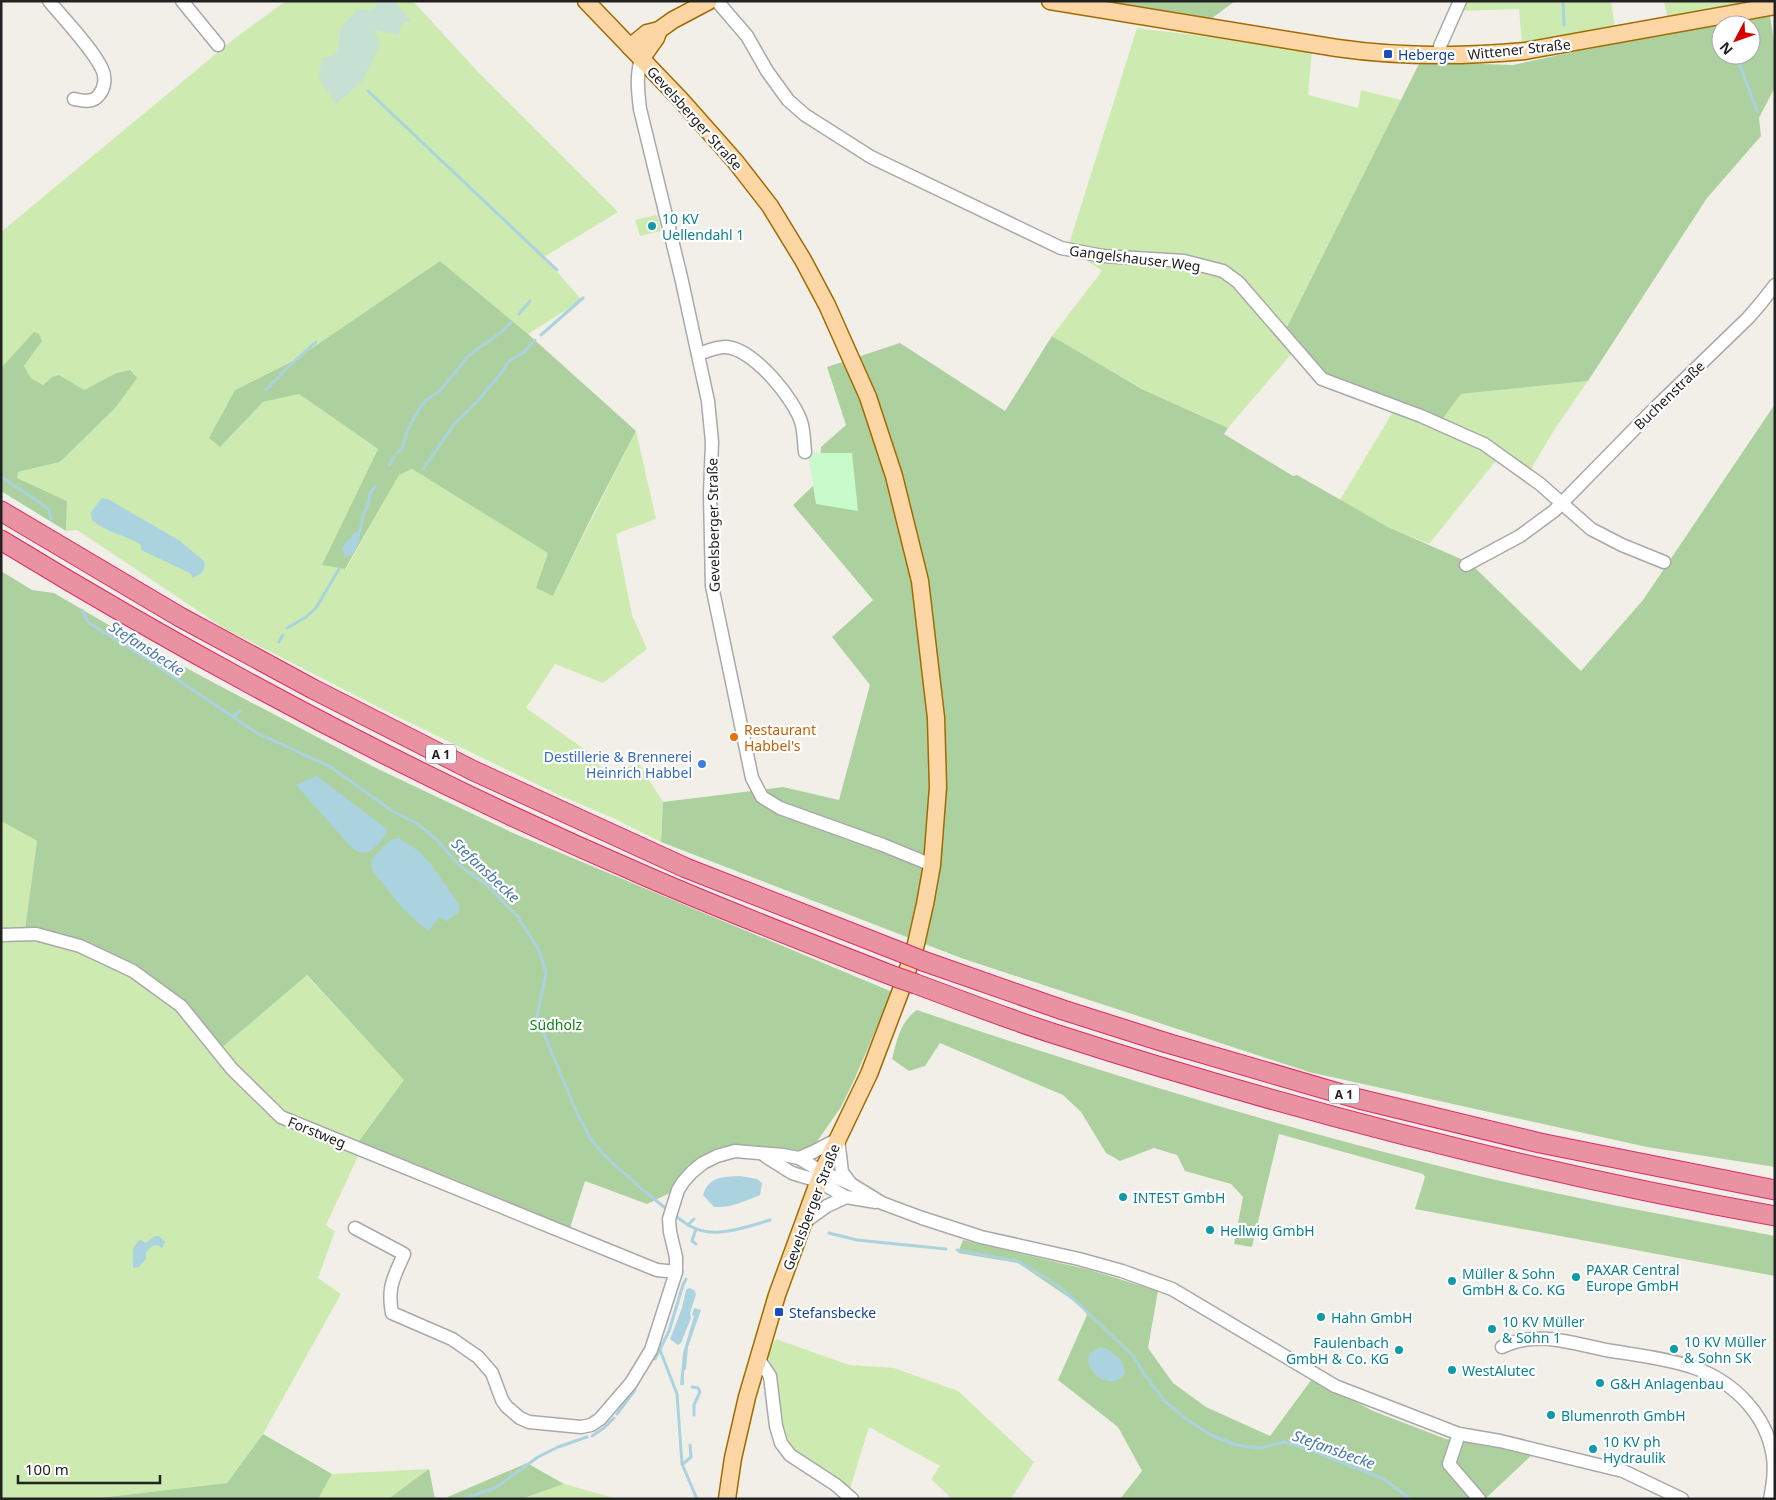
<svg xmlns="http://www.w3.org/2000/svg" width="1776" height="1500" viewBox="0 0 1776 1500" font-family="'Noto Sans',sans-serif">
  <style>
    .grass { fill: #cdebb0 }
    .forest { fill: #add19e; fill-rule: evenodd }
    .wetland { fill: #c6e0d4 }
    .park { fill: #c8facc }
    .water { fill: #aad3df }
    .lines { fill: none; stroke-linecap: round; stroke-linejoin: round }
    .stream { stroke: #aad3df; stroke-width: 3 }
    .minor-casing { stroke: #a9a9a9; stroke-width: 15 }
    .major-casing { stroke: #a06b00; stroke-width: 19 }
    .highway-casing { stroke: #dc2a67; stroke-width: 21 }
    .minor { stroke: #fff; stroke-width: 12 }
    .major { stroke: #fcd6a4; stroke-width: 16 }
    .highway { stroke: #e892a2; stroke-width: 19 }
    .highway-bridge-casing { stroke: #dc2a67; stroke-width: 21; stroke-linecap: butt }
    .highway-bridge { stroke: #e892a2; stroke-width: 19 }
    .transit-dot { fill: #1a4fb4; stroke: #fff; stroke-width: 2 }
    .culture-dot { fill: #0f9aa8; stroke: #fff; stroke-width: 2 }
    .food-dot { fill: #e8710a; stroke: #fff; stroke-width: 2 }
    .shop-dot { fill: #3f7fe0; stroke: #fff; stroke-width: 2 }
    .labels { text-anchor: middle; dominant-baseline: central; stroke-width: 4.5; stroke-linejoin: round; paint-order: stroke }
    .shield { fill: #fff; stroke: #646464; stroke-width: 1 }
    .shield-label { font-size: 12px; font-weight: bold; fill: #222 }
    .street-label { font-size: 14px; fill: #222; stroke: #fff }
    .transit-label { font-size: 14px; fill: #164399; stroke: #fff; text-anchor: start }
    .culture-label { font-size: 14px; fill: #0d838f; stroke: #fff; text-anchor: start }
    .food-label { font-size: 14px; fill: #c56008; stroke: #fff; text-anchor: start }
    .shop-label { font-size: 14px; fill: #366cbe; stroke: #fff; text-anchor: end }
    .park-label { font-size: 14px; fill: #0c8416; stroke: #fff }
    .water-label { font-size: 15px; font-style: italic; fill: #4a7aab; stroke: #fff }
  </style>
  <rect width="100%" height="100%" fill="#f2efe9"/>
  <g class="grass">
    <polygon points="286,1 413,1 479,73 618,212 544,257 582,300 528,334 440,261 293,361 235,390 220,446 263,402 299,394 378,449 323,564 346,569 399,474 412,469 549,553 537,588 553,596 636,431 656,519 616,534 632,615 647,649 603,683 555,664 526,708 590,753 606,773 639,764 663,802 661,842 613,818 561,796 386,711 222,627 77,530 66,531 67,501 16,478 18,472 61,462 130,370 116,373 84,390 52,377 43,385 31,378 24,366 42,341 34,333 1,368 1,232 235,38"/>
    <polygon points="1463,1 1611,1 1615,28 1522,44 1519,9 1458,11"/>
    <polygon points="1664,1 1765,1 1770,15 1739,21 1740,5 1667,16"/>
    <polygon points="1137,28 1312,50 1308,95 1358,108 1361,90 1401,100 1284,333 1293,352 1228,428 1143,389 1052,336 1102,271 1068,247"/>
    <polygon points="657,215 661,231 640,236 635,220"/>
    <polygon points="1588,381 1556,427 1529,472 1503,452 1429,544 1388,527 1340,500 1394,410 1437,426 1461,394"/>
    <polygon points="1,821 37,841 25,929 131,972 181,1008 219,1050 306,975 405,1080 356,1145 360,1152 326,1225 335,1231 318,1278 341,1294 263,1434 227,1483 90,1499 1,1499"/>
    <polygon points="776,1339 849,1365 894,1368 958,1391 1034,1462 1011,1499 952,1499 931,1479 940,1466 869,1427 849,1492 787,1447 778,1424 768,1353"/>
    <polygon points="429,1469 388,1499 318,1499 332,1474"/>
    <polygon points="564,1484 618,1499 521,1499"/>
  </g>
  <g class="forest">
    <polygon points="1070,1 1235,1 1207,22"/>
    <path d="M1770 15 1775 49V87L1759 118 1761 136 1707 198 1588 381 1461 394 1440 422 1323 377 1284 333 1420 62 1513 65 1573 52ZM1721 25H1751V55H1721Z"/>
    <polygon points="440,261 528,334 636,431 595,510 553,596 536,588 548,553 412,469 399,475 345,569 322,565 378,449 299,394 263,402 220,447 209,438 235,390 293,361"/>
    <polygon points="34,332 39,334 42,341 24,366 31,378 43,385 52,377 59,375 84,390 116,373 130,370 137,378 116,407 60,462 18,472 17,478 67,501 66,531 1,491 1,368"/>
    <polygon points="1052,336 1142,389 1228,428 1224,434 1293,476 1297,475 1388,527 1470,563 1581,671 1643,600 1775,404 1775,1167 1647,1147 1309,1072 961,958 661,842 663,802 783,787 839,800 870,685 832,637 873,600 793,505 813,486 820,466 821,447 846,425 827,367 900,343 1005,411"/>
    <polygon points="1,571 32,590 54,593 119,631 203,677 376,768 513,833 890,991 891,994 855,1078 841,1107 816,1143 811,1147 793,1152 733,1147 672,1192 647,1204 585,1181 569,1231 356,1145 404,1080 307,975 219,1050 134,969 25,929 37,841 1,821"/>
    <path d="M917 1010C1090 1069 1265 1123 1443 1167 1552 1195 1664 1215 1775 1236V1276L1415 1209 1425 1177 1423 1174 1279 1134 1252 1247 1234 1244 1243 1197 1231 1184 1185 1171 1177 1155 1154 1148 1120 1161 1106 1153 1081 1112 1063 1095 940 1043 925 1066 909 1071 892 1059C897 1040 900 1022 917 1010Z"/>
    <polygon points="963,1240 1090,1270 1158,1291 1148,1348 1173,1383 1206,1407 1270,1436 1312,1379 1373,1411 1446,1439 1533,1454 1485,1499 1120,1499 1142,1471 1118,1427 1058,1380 1087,1315 1080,1305 1018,1263 958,1253"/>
    <polygon points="263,1434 332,1474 318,1499 90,1499 227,1483"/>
    <polygon points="527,1463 564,1484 521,1499 443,1499"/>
    <polygon points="429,1469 435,1499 388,1499"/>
  </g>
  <polygon class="wetland" points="378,1 394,1 410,20 403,24 398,35 375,30 380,46 362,81 336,104 319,79 322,58 335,55 339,46 340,28 357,10 373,10"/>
  <polygon class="park" points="808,453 852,453 858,511 816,504"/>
  <g class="water">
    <path d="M102 498 108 499 180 541 204 561C206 571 202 573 193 578L190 573 141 550V545C126 535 107 533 92 520L91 512Z"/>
    <path d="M360 531C361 540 357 547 352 555L345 557 342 548 354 533Z"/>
    <path d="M317 776 387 829 386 835C375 847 368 860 352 848L296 785Z"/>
    <polygon points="399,838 420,852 430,863 460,906 459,912 447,921 439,918 428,931 404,910 372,870 371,861 377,853 390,840"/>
    <path d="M740 1176 757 1179 762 1183 760 1195C745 1201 731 1208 714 1207L703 1195C709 1176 723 1177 740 1176Z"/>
    <polygon points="155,1236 159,1236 165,1242 162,1248 157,1245 152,1246 146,1252 146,1259 139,1267 134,1268 133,1266 133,1249 138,1241 141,1240 146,1243"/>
    <polygon points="689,1288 694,1290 696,1294 690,1313 691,1318 681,1343 678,1345 670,1339 682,1308 686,1290"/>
    <polygon points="694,1308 701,1310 688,1347 686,1369 684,1371 684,1385 680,1385 683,1353 694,1316 692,1315"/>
    <path d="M1101 1347C1114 1352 1124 1359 1125 1374 1106 1398 1069 1356 1101 1347Z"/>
  </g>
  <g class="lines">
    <g class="stream">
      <polyline points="1563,1 1564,25"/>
      <polyline points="1736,55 1757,111"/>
      <polyline points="368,91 557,270"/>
      <polyline points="519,314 530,301"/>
      <polyline points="541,335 583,298"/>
      <polyline points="266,390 288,367 316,342"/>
      <polyline points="397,453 402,449 407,431 421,406 430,397 439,392 469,355 503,331 511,322"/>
      <polyline points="389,465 394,457"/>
      <polyline points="423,469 455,423 475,404 502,372 509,361 523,353 535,340"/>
      <polyline points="1,477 42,504 49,510 51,519"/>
      <polyline points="360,531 363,515 369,502 370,494 375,486"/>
      <polyline points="82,610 89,623 147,659 257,733 331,767 392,811 418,824 436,839 459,865 487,885 518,917 539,950 546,973 537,1017 576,1111 590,1138 606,1157 643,1190 669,1211"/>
      <polyline points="287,628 306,617 316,608 339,569"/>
      <polyline points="279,642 283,635"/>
      <polyline points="233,717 240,711"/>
      <path d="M674 1215C679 1218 684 1223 690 1226 713 1240 746 1227 770 1220"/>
      <polyline points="688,1225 694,1219"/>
      <polyline points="829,1233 857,1240 946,1249"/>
      <polyline points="696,1244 692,1241 696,1229"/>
      <polyline points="957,1250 1017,1261 1057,1285 1080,1305 1133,1356 1144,1374 1164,1400 1186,1419 1211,1435 1236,1445 1260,1448 1284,1442 1308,1449 1384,1479 1410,1499"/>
      <polyline points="660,1350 677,1394 682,1464 697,1499"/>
      <polyline points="655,1359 669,1331 683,1285 686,1279"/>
      <polyline points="692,1387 698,1388 700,1392 694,1405 694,1415"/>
      <polyline points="617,1414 635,1390"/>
      <polyline points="592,1436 604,1428 614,1418"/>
      <polyline points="683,1464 691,1457 690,1445"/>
      <polyline points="464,1499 497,1487 538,1457 558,1447 587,1437"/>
    </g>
    <defs>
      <g id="minor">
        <path d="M49 1C64 19 93 49 102 69 106 77 105 88 99 95 93 103 83 101 74 99"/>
        <polyline points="182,1 218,45"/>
        <polyline points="717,1 747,36 767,71 788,100 805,115 871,157 1061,248 1103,256 1184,261 1223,271 1238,282 1322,379 1421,416 1484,444 1540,484 1591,529 1622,545 1664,562"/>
        <polyline points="1439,56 1440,46 1460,1"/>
        <path d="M641 59C636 76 638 92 640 109L681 277 708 401 712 442 710 494 712 586 752 778 762 797 780 808 883 845 932 865"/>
        <path d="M699 354C707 351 716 347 725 347 752 347 796 400 802 425 804 434 804 443 805 452"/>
        <polyline points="1466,565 1520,536 1554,511 1654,409 1748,318 1761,303 1775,285"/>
        <polyline points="1,935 36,934 80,946 133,971 181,1006 232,1069 281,1117 647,1266 657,1270 676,1272"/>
        <polyline points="765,1156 792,1173 818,1181 846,1197 876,1202"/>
        <polyline points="799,1158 813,1152 838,1139 842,1172 851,1184"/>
        <polyline points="802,1224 827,1206 846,1197"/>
        <path d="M355 1228 404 1254C394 1277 387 1287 392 1313L452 1339 478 1357 492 1373 502 1400 507 1407 520 1418 529 1422 581 1427 591 1425 600 1419 631 1383 651 1350 676 1272V1257L670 1232 669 1219 678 1190 683 1182 692 1172 703 1163 717 1156 735 1151 783 1155 799 1158 822 1172 851 1184 882 1203 922 1218 981 1237 1079 1259 1122 1271 1172 1289 1335 1386 1459 1434 1500 1441 1623 1471 1682 1499"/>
        <path d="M1502 1347C1536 1330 1571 1343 1606 1350 1635 1355 1666 1358 1695 1368 1734 1382 1767 1415 1773 1457 1775 1471 1773 1485 1770 1499"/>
        <polyline points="757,1361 762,1364 770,1376 776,1426 781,1443 790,1455 836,1485 852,1499"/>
        <polyline points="1459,1434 1449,1464 1479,1499"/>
      </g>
      <g id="major">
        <polyline points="586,1 681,100 735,161 770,206 803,260 827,305 868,397 894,476 920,581 936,718 938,787 932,865 925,904 916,944 901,990 869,1074 822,1172 777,1295 747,1397 733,1458 727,1499"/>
        <path d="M1050 1 1337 48C1400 57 1462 57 1525 51L1775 6"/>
        <polyline points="630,47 647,33 659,30 673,20 709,1"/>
        <polyline points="641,59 656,38 659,30"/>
      </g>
      <g id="highway">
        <polyline points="1,511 180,617 313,689 474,771 686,868 903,953"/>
        <path d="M1 540C209 667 426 782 650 878 731 913 813 945 896 977"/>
        <polyline points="923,961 1063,1010 1167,1043 1359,1099 1540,1143 1775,1190"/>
        <path d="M916 984C962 1001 1008 1019 1055 1034 1291 1110 1531 1172 1775 1216"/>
      </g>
    </defs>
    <use href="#minor" class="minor-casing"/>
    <use href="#major" class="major-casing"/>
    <use href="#highway" class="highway-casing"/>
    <use href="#minor" class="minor"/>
    <use href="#major" class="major"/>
    <use href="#highway" class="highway"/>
    <defs>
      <g id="highway-bridge">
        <polyline points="903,953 923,961"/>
        <polyline points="896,977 916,984"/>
      </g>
    </defs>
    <use href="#highway-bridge" class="highway-bridge-casing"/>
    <use href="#highway-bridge" class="highway-bridge"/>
  </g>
  <g class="transit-dot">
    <rect x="1383" y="49" width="10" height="10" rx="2.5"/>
    <rect x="774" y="1307" width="10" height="10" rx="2.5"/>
  </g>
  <g class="culture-dot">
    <circle cx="652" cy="226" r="5"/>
    <circle cx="1123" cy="1197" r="5"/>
    <circle cx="1210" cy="1230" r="5"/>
    <circle cx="1576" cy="1277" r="5"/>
    <circle cx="1452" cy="1281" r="5"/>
    <circle cx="1321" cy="1317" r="5"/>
    <circle cx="1492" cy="1329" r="5"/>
    <circle cx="1674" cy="1349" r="5"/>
    <circle cx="1399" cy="1350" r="5"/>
    <circle cx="1452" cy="1370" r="5"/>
    <circle cx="1600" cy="1383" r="5"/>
    <circle cx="1551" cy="1415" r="5"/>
    <circle cx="1593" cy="1449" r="5"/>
  </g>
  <circle class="food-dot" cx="734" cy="737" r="5"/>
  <circle class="shop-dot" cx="702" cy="764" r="5"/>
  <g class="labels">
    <g class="shield">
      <rect x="426" y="744.5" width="30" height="19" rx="4"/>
      <rect x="1329" y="1084.5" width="30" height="19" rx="4"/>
    </g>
    <g class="shield-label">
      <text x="441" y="754">A 1</text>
      <text x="1344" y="1094">A 1</text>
    </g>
    <g class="street-label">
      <text transform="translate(1519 49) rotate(-6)">Wittener Straße</text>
      <text transform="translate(695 118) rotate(48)">Gevelsberger Straße</text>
      <text transform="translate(1135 258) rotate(7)">Gangelshauser Weg</text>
      <text transform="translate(1669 395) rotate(-44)">Buchenstraße</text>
      <text transform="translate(713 525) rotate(-91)">Gevelsberger Straße</text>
      <text transform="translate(317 1132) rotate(22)">Forstweg</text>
      <text transform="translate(811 1207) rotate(-69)">Gevelsberger Straße</text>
    </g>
    <g class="transit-label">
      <text x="1398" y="54">Heberge</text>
      <text x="789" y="1312">Stefansbecke</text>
    </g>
    <g class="culture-label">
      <text x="662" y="218">10 KV<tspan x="662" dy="16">Uellendahl 1</tspan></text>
      <text x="1133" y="1197">INTEST GmbH</text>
      <text x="1220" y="1230">Hellwig GmbH</text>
      <text x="1586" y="1269">PAXAR Central<tspan x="1586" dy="16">Europe GmbH</tspan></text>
      <text x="1462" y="1273">Müller &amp; Sohn<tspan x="1462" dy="16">GmbH &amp; Co. KG</tspan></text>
      <text x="1331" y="1317">Hahn GmbH</text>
      <text x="1502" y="1321">10 KV Müller<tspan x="1502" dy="16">&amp; Sohn 1</tspan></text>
      <text x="1684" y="1341">10 KV Müller<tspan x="1684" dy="16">&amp; Sohn SK</tspan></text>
      <text x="1389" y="1342" text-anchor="end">Faulenbach<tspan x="1389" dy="16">GmbH &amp; Co. KG</tspan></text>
      <text x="1462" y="1370">WestAlutec</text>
      <text x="1610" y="1383">G&amp;H Anlagenbau</text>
      <text x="1561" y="1415">Blumenroth GmbH</text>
      <text x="1603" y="1441">10 KV ph<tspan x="1603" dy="16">Hydraulik</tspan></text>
    </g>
    <g class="food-label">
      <text x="744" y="729">Restaurant<tspan x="744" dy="16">Habbel's</tspan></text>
    </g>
    <g class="shop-label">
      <text x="692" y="756">Destillerie &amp; Brennerei<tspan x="692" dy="16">Heinrich Habbel</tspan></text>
    </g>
    <g class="park-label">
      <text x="556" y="1024">Südholz</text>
    </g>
    <g class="water-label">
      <text transform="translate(147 648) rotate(33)">Stefansbecke</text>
      <text transform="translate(486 870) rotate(43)">Stefansbecke</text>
      <text transform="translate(1334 1449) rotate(20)">Stefansbecke</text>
    </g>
  </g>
  <rect width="1776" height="1500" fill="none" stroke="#222222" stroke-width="5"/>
  <g transform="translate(1736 40) rotate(229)"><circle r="24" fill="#ffffff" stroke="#a7a7a7"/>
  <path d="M0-4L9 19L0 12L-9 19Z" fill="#d40000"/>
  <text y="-8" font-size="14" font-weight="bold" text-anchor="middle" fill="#222222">N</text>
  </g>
  <path d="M18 1475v8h142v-8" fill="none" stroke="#222222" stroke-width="2.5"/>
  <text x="25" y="1475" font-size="15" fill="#222222" stroke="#ffffff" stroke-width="4" paint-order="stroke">100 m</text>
</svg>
